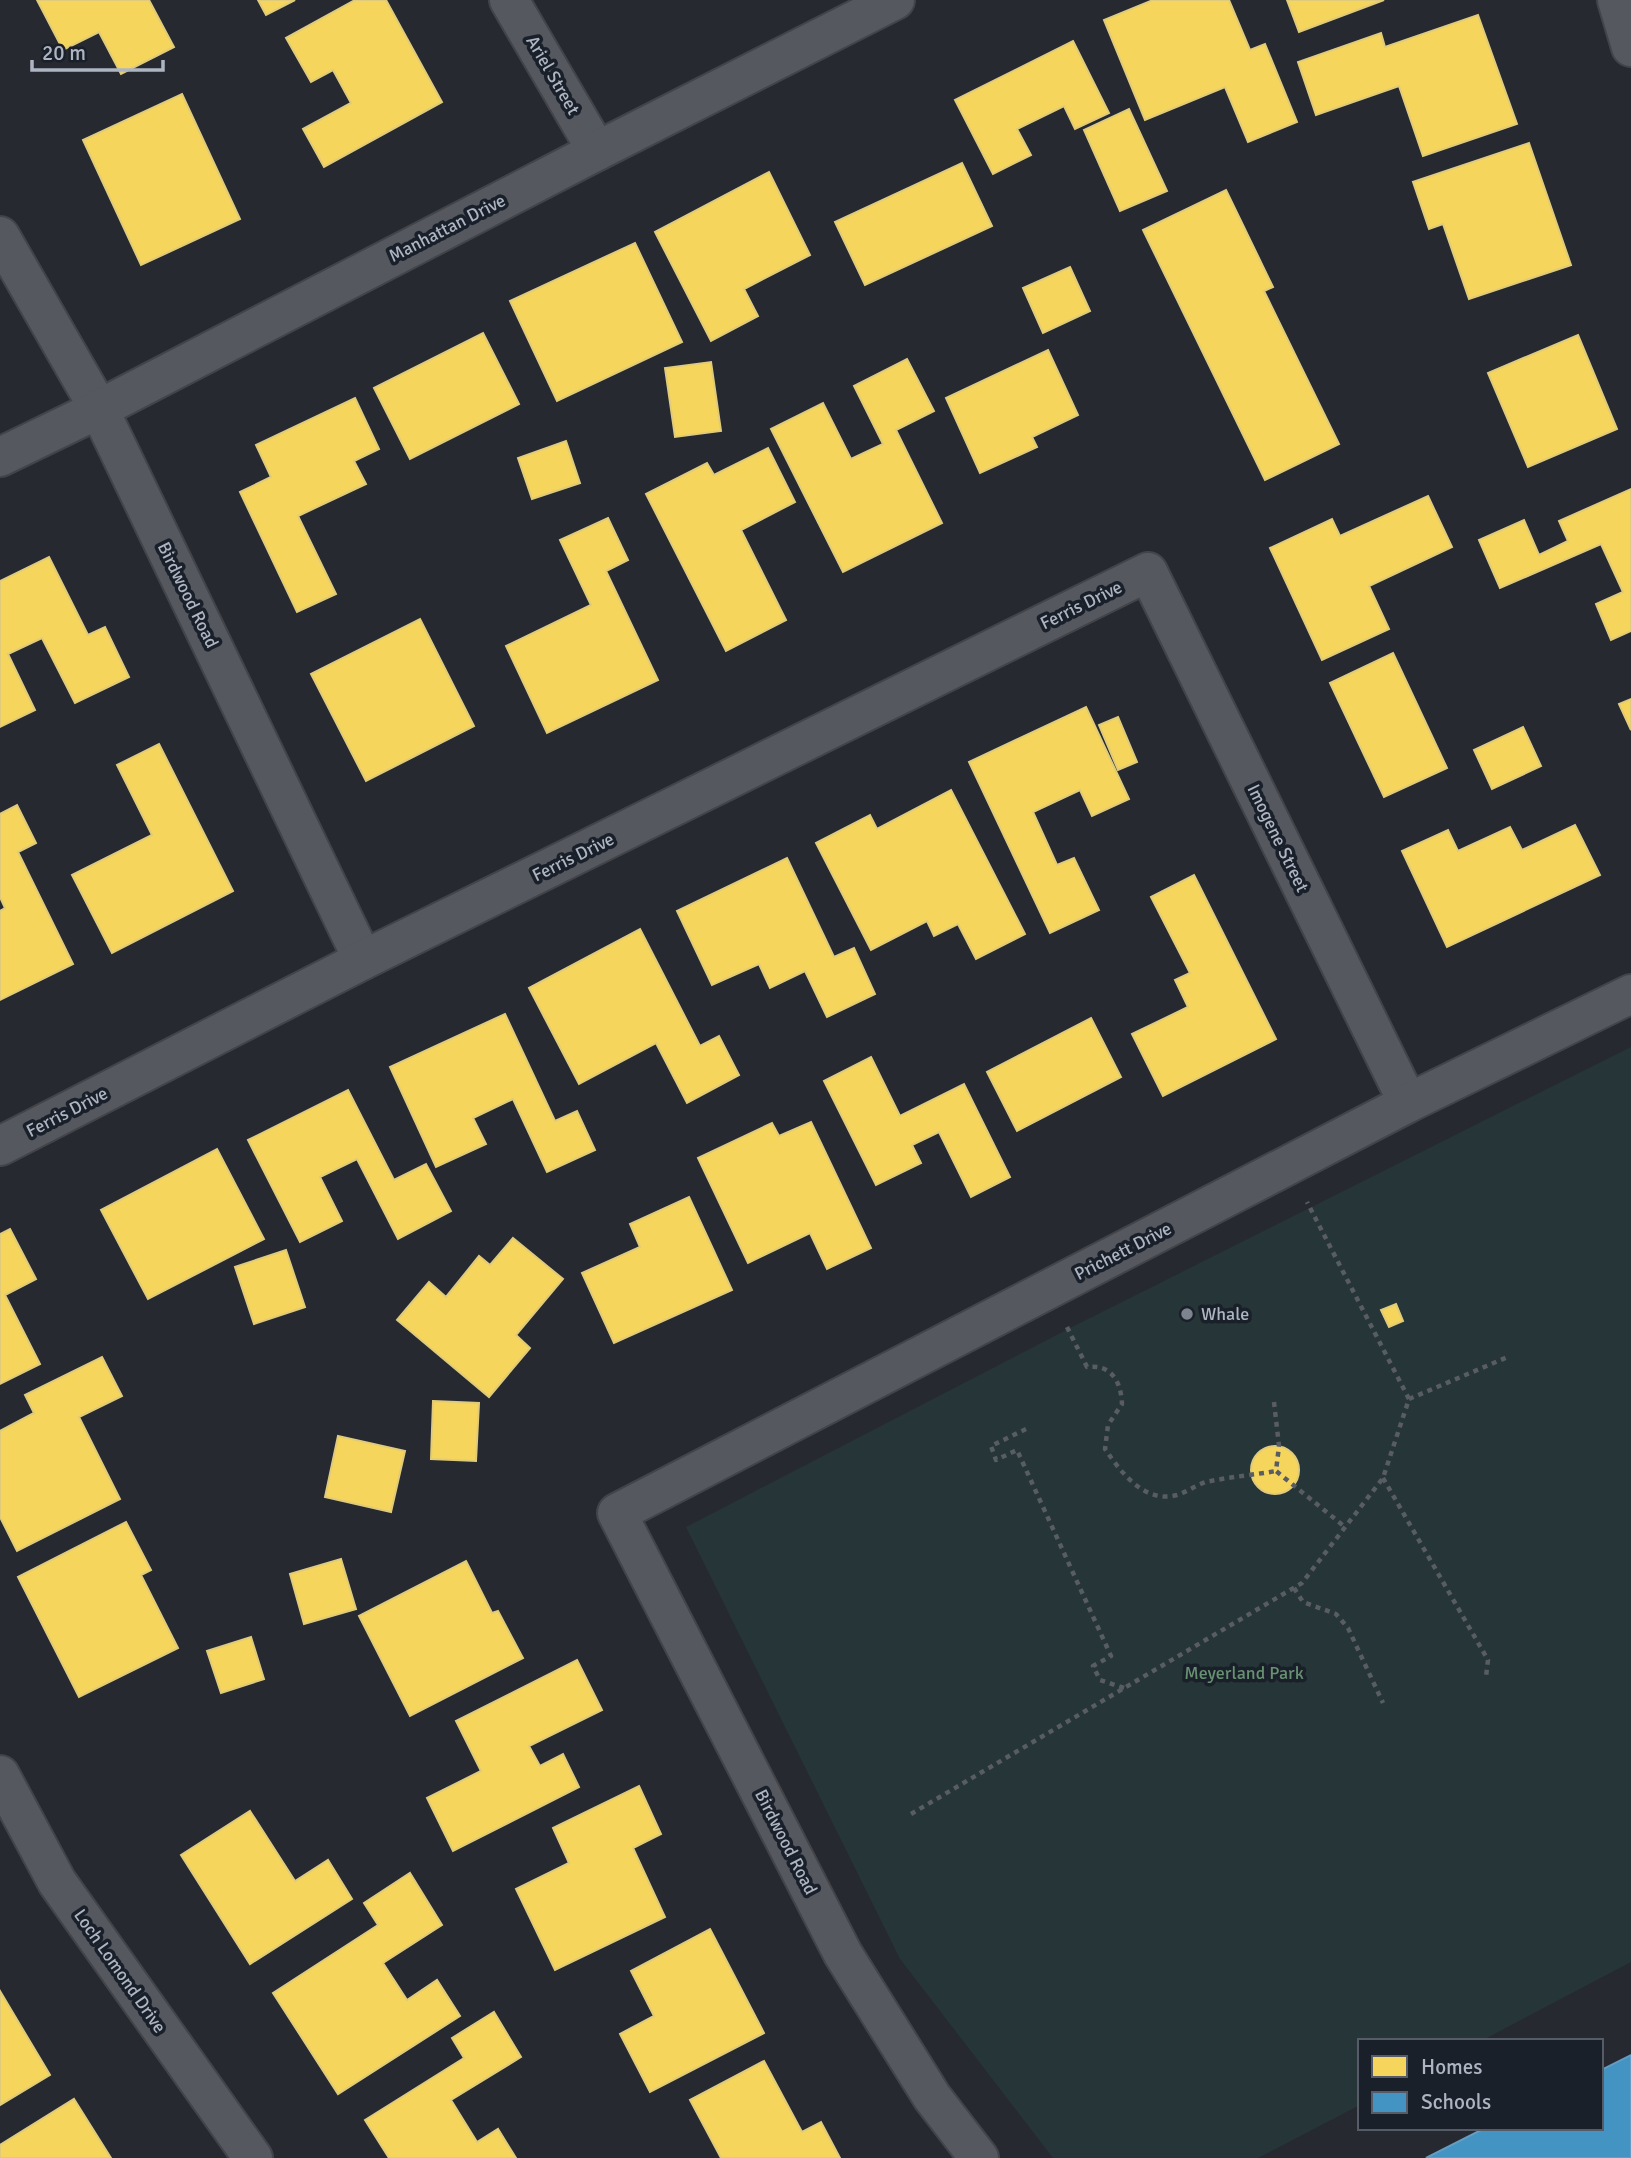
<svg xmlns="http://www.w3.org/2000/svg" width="1631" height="2158" viewBox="0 0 1631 2158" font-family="Signika,sans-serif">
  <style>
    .green { fill: #263537 }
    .homes { fill: #f6d55c; stroke: #e0cb7b; stroke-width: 2 }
    .schools { fill: #4393c3; stroke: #639dc3; stroke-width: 2 }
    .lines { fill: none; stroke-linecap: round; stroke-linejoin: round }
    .minor-casing { stroke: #424449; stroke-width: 42 }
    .path { stroke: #585c63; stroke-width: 4.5; stroke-dasharray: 5 5; stroke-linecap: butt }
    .minor { stroke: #55585f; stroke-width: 38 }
    .poi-dot { fill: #7e848f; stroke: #1a202a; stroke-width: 2.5 }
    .labels { text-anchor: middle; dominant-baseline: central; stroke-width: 7; stroke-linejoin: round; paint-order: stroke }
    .street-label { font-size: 18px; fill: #aeb5c2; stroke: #1a202a }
    .poi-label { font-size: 18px; fill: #aeb5c2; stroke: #1a202a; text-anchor: start }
    .park-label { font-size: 18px; fill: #689172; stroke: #1a202a }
  </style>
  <rect width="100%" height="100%" fill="#262a30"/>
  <polygon class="green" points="1631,1047 1631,1962 1481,2041 1360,2041 1360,2105 1258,2158 1053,2158 900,1959 686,1527 1068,1329"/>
  <g class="homes">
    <polygon points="37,0 149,0 174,47 121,74 99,32 63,50"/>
    <polygon points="258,0 295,0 266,15"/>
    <polygon points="355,0 386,0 442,102 324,167 303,129 351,103 333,70 311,82 286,38"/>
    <polygon points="1153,0 1229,0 1250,50 1265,44 1297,122 1248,142 1225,87 1145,120 1104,20"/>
    <polygon points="1287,0 1384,0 1299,32"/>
    <polygon points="1478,15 1517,124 1423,156 1399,86 1316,115 1298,62 1381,33 1385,47"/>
    <polygon points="1073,41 1109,113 1075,129 1064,106 1017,129 1031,155 993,174 955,100"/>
    <polygon points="182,94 240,219 141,265 83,140"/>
    <polygon points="1129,109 1167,191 1120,211 1084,130"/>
    <polygon points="1529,143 1571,265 1469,299 1443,224 1429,229 1413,182"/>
    <polygon points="962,163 992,226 865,285 835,222"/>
    <polygon points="769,172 810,255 744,289 758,316 711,341 655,232"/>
    <polygon points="1226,190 1273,287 1264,291 1339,444 1265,480 1143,230"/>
    <polygon points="635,243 682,342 557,401 510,301"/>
    <polygon points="1070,267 1090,311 1043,333 1023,288"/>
    <polygon points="483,333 519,404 410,459 374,388"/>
    <polygon points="1578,335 1617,429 1528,467 1488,373"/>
    <polygon points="1048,350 1078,415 1032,437 1037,447 980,473 946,398"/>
    <polygon points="907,359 934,411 896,430 942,523 843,572 771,429 823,403 851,459 883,444 854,386"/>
    <polygon points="711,362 721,431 675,437 665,368"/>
    <polygon points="355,398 379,449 354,461 366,484 298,516 336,594 297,612 240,492 271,477 256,445"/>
    <polygon points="566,441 580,483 532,499 518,458"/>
    <polygon points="768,448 795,502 741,530 786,620 726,651 646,494 707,463 714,475"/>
    <polygon points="1631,489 1631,631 1611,640 1596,604 1623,592 1601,544 1500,588 1479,540 1524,520 1539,555 1568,541 1559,521"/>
    <polygon points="1428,496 1452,547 1369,586 1389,629 1322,660 1270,548 1332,519 1340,536"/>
    <polygon points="608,518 628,560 606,571 658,680 547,733 506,646 591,605 560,540"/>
    <polygon points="49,557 88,635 105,627 129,677 75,703 42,638 8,654 35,710 0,727 0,581"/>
    <polygon points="420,619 474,726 366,781 311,674"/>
    <polygon points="1393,653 1447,768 1384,797 1330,683"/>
    <polygon points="1631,699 1631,730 1619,704"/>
    <polygon points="1086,707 1129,799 1092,816 1080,790 1033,812 1057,865 1074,858 1099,910 1050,933 969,762"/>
    <polygon points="1118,717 1137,762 1118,770 1099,725"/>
    <polygon points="1523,727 1541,766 1492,789 1474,750"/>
    <polygon points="159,744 233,891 112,953 72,875 152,835 117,765"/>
    <polygon points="951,790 1025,934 976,959 958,924 934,936 927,921 871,950 816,843 870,815 877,829"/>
    <polygon points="17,805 36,843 18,852 73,964 0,1000 0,911 5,908 0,897 0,814"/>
    <polygon points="1575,825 1600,875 1447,947 1402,851 1448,830 1458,851 1510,827 1522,850"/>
    <polygon points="787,858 834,957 854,948 875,994 827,1017 805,971 770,988 759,964 712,985 677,911"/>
    <polygon points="1194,875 1276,1039 1163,1096 1132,1034 1188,1007 1175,980 1190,973 1151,897"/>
    <polygon points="640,929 700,1046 719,1036 739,1075 687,1103 656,1043 579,1084 529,988"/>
    <polygon points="505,1014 555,1121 577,1111 595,1150 547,1172 513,1099 473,1118 486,1144 436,1167 390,1067"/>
    <polygon points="1091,1018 1121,1077 1017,1131 987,1072"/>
    <polygon points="871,1057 900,1116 964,1084 1010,1177 971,1197 939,1132 912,1145 921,1163 876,1185 824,1081"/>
    <polygon points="348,1090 394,1180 426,1164 451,1211 398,1239 357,1159 320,1177 342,1221 300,1242 248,1140"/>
    <polygon points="811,1122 871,1248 827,1269 810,1233 748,1263 698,1158 772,1123 779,1136"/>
    <polygon points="217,1149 264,1239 148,1299 101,1210"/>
    <polygon points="689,1197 732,1290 614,1343 582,1273 640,1247 630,1224"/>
    <polygon points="10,1229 36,1279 5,1295 40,1364 0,1384 0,1234"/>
    <polygon points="513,1238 563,1279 516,1335 530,1348 489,1397 397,1320 429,1282 446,1297 479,1256 490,1265"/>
    <polygon points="286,1250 305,1307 254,1324 235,1267"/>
    <polygon points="1396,1304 1403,1321 1389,1327 1381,1310"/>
    <polygon points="102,1357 122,1396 79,1417 120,1499 17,1551 0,1517 0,1431 34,1413 25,1395"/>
    <polygon points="433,1401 479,1403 476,1461 431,1459"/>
    <polygon points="338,1436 405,1451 391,1512 325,1497"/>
    <circle cx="1275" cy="1470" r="24"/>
    <polygon points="126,1522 151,1570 141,1575 178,1648 79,1697 18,1577"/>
    <polygon points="341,1559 356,1609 304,1624 290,1574"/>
    <polygon points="466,1561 492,1613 498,1611 523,1658 410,1716 359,1616"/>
    <polygon points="251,1637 264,1679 221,1693 207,1651"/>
    <polygon points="577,1660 602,1710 529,1746 540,1766 563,1754 579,1787 453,1851 427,1798 481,1771 456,1721"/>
    <polygon points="639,1786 661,1834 633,1848 665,1917 555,1970 516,1889 569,1863 553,1828"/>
    <polygon points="250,1811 295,1881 328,1860 352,1899 250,1964 181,1855"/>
    <polygon points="410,1873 442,1925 383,1963 407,2000 437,1980 460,2016 338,2094 273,1993 378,1925 364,1903"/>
    <polygon points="710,1929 764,2033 650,2092 620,2034 654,2016 631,1971"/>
    <polygon points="0,1991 50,2075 0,2105"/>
    <polygon points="494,2012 521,2057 451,2100 477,2142 498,2129 516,2158 389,2158 365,2120 464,2058 452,2038"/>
    <polygon points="764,2061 802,2132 821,2122 840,2158 721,2158 690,2100"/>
    <polygon points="74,2099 111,2158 0,2158 0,2145"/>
  </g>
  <polygon class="schools" points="1631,2055 1631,2158 1426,2158 1485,2128 1601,2128 1601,2070"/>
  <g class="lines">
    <defs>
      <g id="minor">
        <polyline points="509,0 597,151"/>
        <polyline points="1617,0 1631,47"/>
        <polyline points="0,236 99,409 363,960"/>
        <polyline points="0,457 99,409 597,151 895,0"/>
        <polyline points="0,1146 363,960 1148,572 1408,1103"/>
        <polyline points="0,1775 57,1882 253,2158"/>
        <polyline points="979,2158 932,2097 843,1954 617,1513 1408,1103 1631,994"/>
      </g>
    </defs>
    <use href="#minor" class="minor-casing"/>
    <g class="path">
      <path d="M1067 1327 1087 1367C1111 1364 1121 1381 1122 1404L1108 1425 1105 1449C1121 1472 1144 1504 1177 1495 1187 1492 1196 1485 1206 1482 1229 1477 1253 1475 1276 1471"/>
      <polyline points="1409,1399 1510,1356"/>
      <polyline points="1274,1402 1279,1446 1276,1471 1345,1527"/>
      <polyline points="1026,1429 991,1446 996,1460 1017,1450 1111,1656 1093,1666 1100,1680 1124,1688"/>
      <polyline points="1383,1478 1488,1660 1486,1677"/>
      <polyline points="1294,1588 1303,1602 1336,1614 1348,1628 1383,1703"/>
      <polyline points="911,1814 1302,1583 1383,1478 1409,1399 1307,1202"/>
    </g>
    <use href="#minor" class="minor"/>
  </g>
  <circle class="poi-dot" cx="1187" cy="1314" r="7"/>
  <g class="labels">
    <g class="street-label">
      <text transform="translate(553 75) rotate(60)">Ariel Street</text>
      <text transform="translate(447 228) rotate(-27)">Manhattan Drive</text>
      <text transform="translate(188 595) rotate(64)">Birdwood Road</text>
      <text transform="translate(1081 605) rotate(-26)">Ferris Drive</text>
      <text transform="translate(1278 838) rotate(64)">Imogene Street</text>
      <text transform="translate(573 857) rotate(-26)">Ferris Drive</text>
      <text transform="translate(67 1112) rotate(-27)">Ferris Drive</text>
      <text transform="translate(1123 1251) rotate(-27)">Prichett Drive</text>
      <text transform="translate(786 1842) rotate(63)">Birdwood Road</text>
      <text transform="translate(120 1971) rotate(55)">Loch Lomond Drive</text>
    </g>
    <g class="poi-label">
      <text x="1201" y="1314">Whale</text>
    </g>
    <g class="park-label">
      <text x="1244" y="1673">Meyerland Park</text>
    </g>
  </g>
  <rect x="1358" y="2039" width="245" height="91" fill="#1a202a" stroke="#555c67" stroke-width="2"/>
  <rect x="1372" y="2056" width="35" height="21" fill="#f6d55c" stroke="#555c67" stroke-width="2"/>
  <text x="1421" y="2074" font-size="21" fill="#aeb5c2">Homes</text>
  <rect x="1372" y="2092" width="35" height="21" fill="#4393c3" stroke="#555c67" stroke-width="2"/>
  <text x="1421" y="2109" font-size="21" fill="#aeb5c2">Schools</text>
  <path d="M32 60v10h131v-10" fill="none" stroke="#aeb5c2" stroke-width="3.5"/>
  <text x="42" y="60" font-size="21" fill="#aeb5c2" stroke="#1a202a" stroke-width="5" paint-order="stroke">20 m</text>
</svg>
